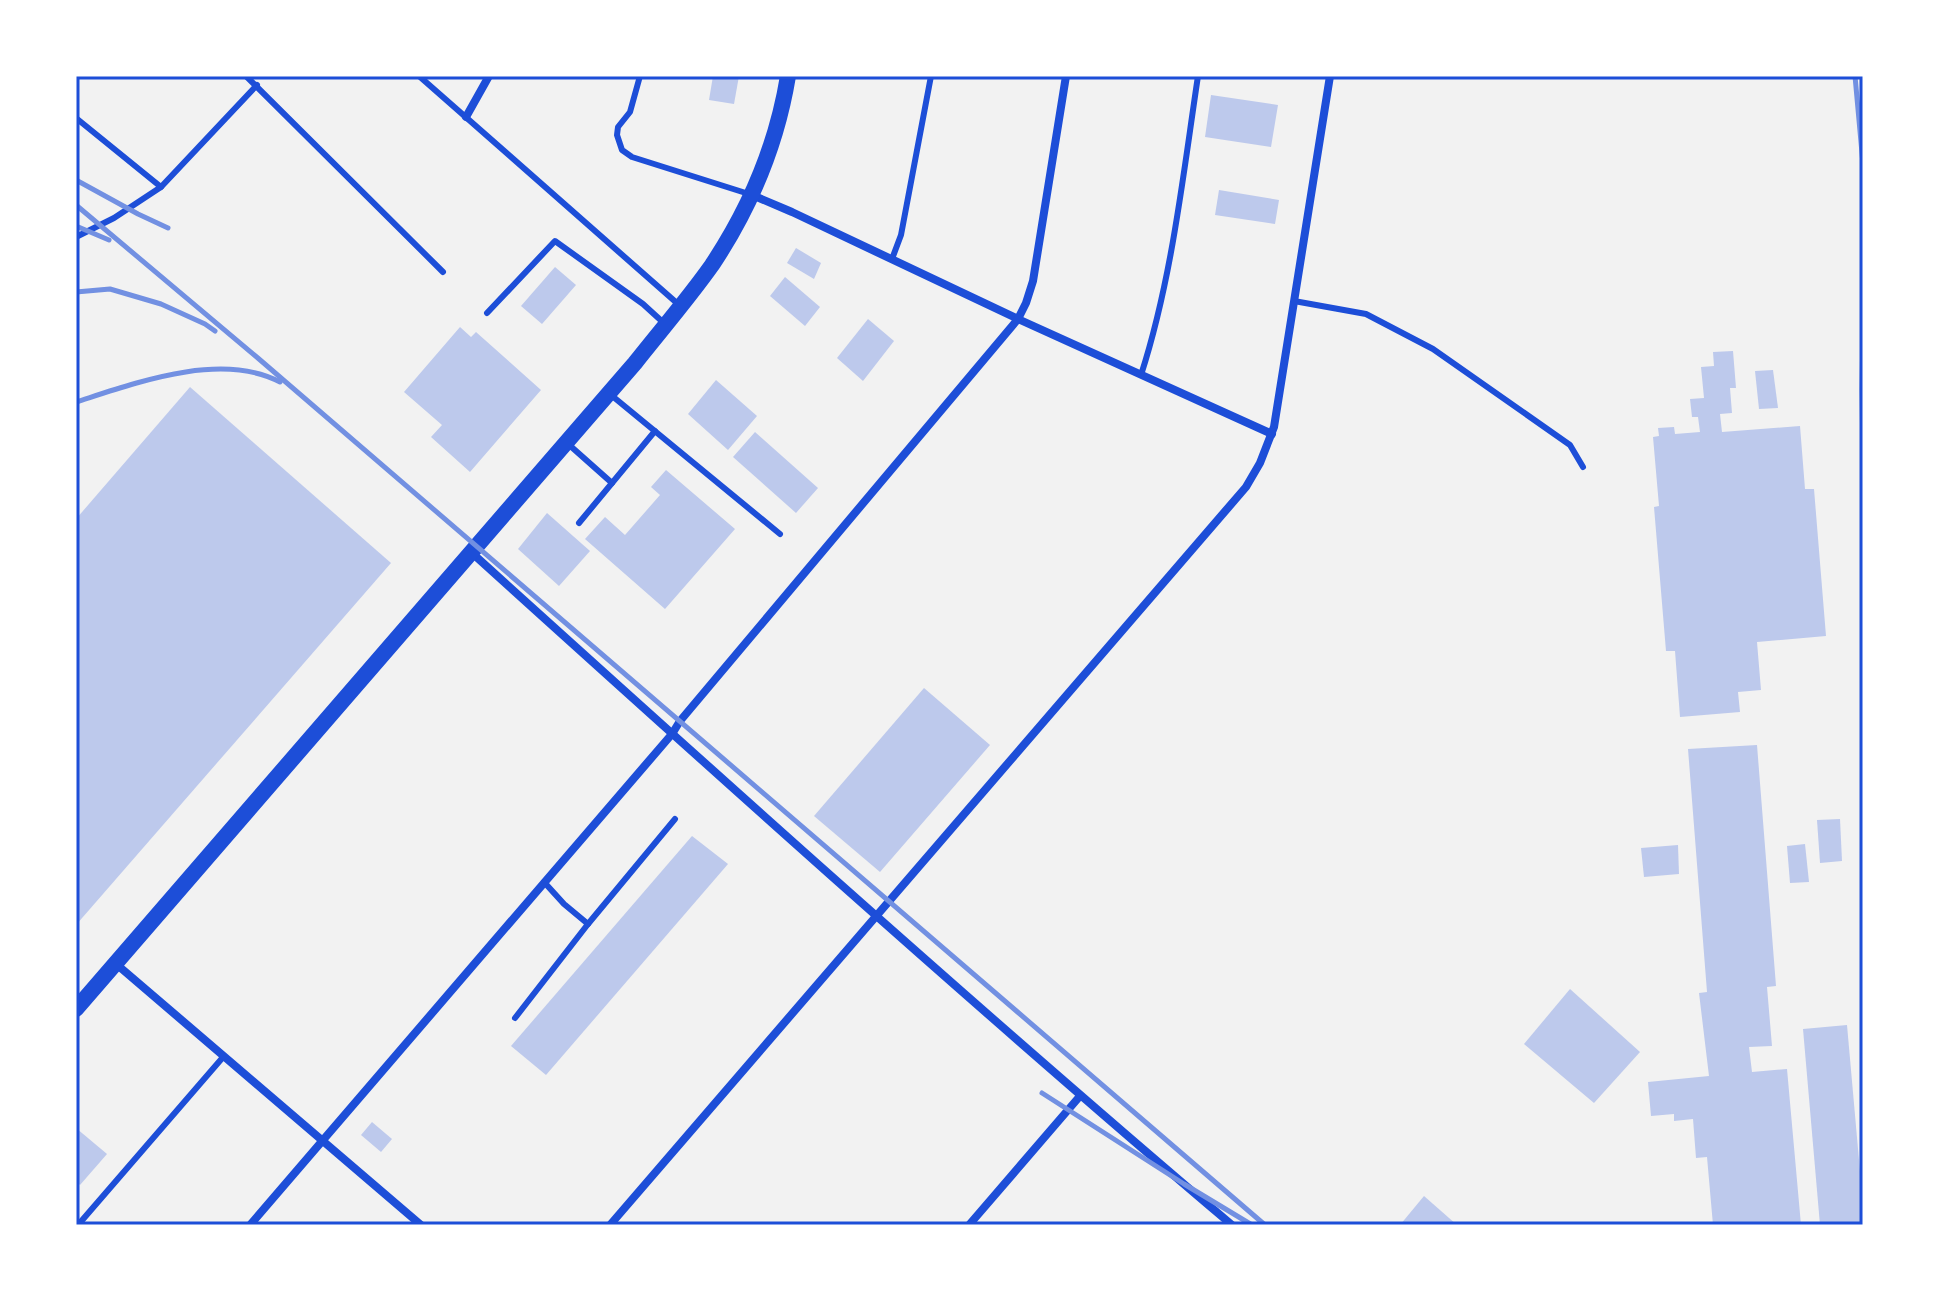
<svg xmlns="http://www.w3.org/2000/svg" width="1939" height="1301" viewBox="0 0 1939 1301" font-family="'Fira Sans',sans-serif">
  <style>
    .building { fill: #bdc9ec }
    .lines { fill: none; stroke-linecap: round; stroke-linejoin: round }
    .service { stroke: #1d4ed8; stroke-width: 6 }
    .minor { stroke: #1d4ed8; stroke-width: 8 }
    .secondary { stroke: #1d4ed8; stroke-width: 16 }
    .rail { stroke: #7290e2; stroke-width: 5 }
    .neatline { fill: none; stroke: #1d4ed8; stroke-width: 3 }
  </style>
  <rect width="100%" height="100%" fill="#f2f2f2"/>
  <g class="building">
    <polygon points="713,76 739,76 734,104 709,100"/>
    <polygon points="1211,95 1278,105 1271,147 1205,137"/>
    <polygon points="1219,190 1279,200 1275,224 1215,215"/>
    <polygon points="796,248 821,263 814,279 787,263"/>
    <polygon points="555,267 576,285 542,324 521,306"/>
    <polygon points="785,277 820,307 805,326 770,296"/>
    <polygon points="868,319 894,341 863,381 837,358"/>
    <polygon points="460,327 471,337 476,332 541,390 470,472 431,437 442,425 404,392"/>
    <polygon points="1733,351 1736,388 1730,388 1732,413 1720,414 1722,432 1800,426 1805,489 1814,489 1826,636 1757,642 1761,690 1738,692 1740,712 1680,717 1675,651 1666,651 1654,507 1659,506 1653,437 1659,436 1658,428 1674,427 1675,434 1700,432 1698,417 1692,417 1690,399 1704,398 1701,367 1714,366 1713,352"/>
    <polygon points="1773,370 1778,408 1759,409 1755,371"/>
    <polygon points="716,380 757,416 728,450 688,414"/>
    <polygon points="190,387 391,563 76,925 76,519"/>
    <polygon points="755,432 818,488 796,513 733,457"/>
    <polygon points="666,470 735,529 665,609 585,539 605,517 625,535 660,495 651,487"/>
    <polygon points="547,513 590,551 559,586 518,549"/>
    <polygon points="924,688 990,745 880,872 814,816"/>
    <polygon points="1757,745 1776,986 1767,987 1772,1046 1749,1047 1752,1072 1787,1069 1801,1225 1713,1225 1707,1157 1696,1158 1693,1119 1674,1121 1674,1114 1651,1116 1648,1082 1709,1076 1699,993 1707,992 1688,749"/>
    <polygon points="1840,819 1842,861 1820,863 1817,820"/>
    <polygon points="692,836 728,864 546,1075 511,1046"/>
    <polygon points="1805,844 1809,882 1790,883 1787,846"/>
    <polygon points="1678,845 1679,874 1644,877 1641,848"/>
    <polygon points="1570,989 1640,1052 1594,1103 1524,1044"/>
    <polygon points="1847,1025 1863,1205 1863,1225 1820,1225 1803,1029"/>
    <polygon points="372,1122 392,1139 381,1152 361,1135"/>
    <polygon points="76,1128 107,1154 80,1185 76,1181"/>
    <polygon points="1424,1196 1457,1225 1400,1225"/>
  </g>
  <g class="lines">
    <g class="service">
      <polyline points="246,76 443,272"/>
      <polyline points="419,76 678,304"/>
      <polyline points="640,76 630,112 618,127 617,135 622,150 632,157 749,194"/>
      <polyline points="76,118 161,187 257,85"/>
      <polyline points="76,237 114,218 161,187"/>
      <polyline points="892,259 901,235 931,76"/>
      <polyline points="1294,301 1366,314 1433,349 1570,445 1583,467"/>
      <polyline points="487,313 555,241 643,304 666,325"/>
      <path d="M1141 375C1172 279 1183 175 1198 76"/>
      <polyline points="611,395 780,534"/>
      <polyline points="567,443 612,483"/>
      <polyline points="579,523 655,431"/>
      <polyline points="588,924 675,819"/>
      <polyline points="515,1018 588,924 564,904 544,882"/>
      <polyline points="78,1225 224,1056"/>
    </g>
    <g class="minor">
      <polyline points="466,117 489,76"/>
      <polyline points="752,195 792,212 1018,319 1272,434"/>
      <path d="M472 553C723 780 974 1006 1232 1225"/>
      <polyline points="115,963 421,1225"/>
      <polyline points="250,1225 672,734 680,721 1018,319 1026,303 1033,281 1066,76"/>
      <polyline points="610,1225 1246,487 1260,463 1274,427 1330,76"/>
      <polyline points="969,1225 1080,1096"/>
    </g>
    <path class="secondary" d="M76 1009 635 363C661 330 688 299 712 265 750 208 777 143 788 76"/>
    <g class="rail">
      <polyline points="1855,76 1863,164"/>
      <polyline points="76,180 138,214 168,228"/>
      <polyline points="76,205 259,359 1265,1225"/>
      <polyline points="76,226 109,240"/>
      <polyline points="76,292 110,289 161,304 205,324 215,331"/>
      <polyline points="1863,331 1862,389 1863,458"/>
      <path d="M76 402C135 383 221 351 280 382"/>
      <polyline points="1042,1093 1184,1184 1252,1225"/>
    </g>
  </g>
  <rect width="1939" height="1301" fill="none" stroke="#ffffff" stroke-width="156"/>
  <rect x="78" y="78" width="1783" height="1145" class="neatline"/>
</svg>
